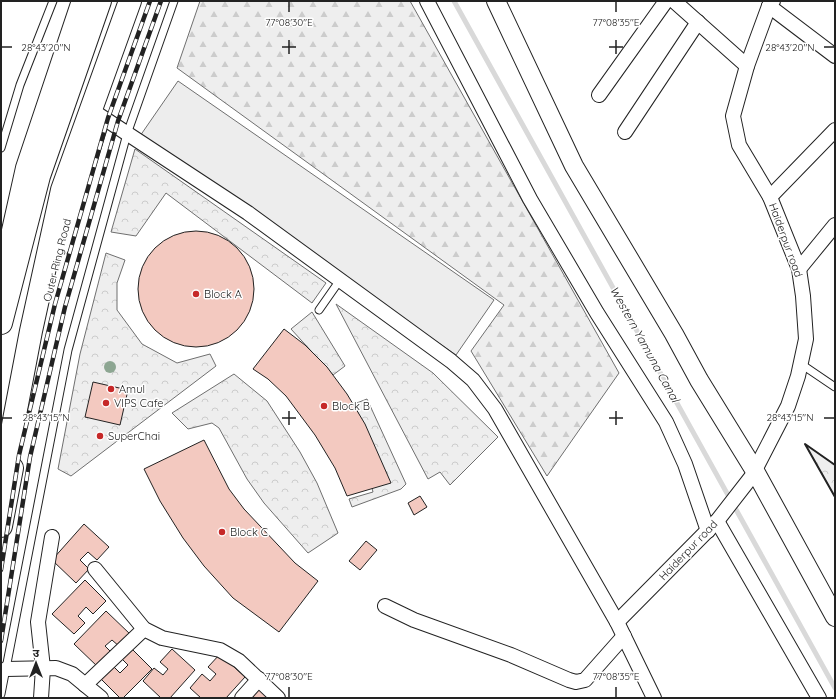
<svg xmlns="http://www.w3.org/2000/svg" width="836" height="699" viewBox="0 0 836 699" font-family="Quicksand,'Noto Sans Devanagari',sans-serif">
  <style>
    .forest { fill: url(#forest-firs); stroke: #6f6f6f }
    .park { fill: url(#park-crowns); stroke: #6f6f6f }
    .parking { fill: #ededed; stroke: #6f6f6f }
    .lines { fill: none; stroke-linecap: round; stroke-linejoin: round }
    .stream { stroke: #d9d9d9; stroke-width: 5 }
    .building { fill: #f3c9c0; stroke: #222 }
    .service-casing { stroke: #222; stroke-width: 9 }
    .minor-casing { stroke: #222; stroke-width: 16 }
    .tertiary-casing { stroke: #222; stroke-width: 20 }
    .primary-casing { stroke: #222; stroke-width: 24 }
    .trunk-casing { stroke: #222; stroke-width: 24 }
    .service { stroke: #fff; stroke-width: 7 }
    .minor { stroke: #fff; stroke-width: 14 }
    .tertiary { stroke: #fff; stroke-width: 18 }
    .primary { stroke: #fff; stroke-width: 22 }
    .trunk { stroke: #fff; stroke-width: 22 }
    .rail-casing { stroke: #222; stroke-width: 4.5 }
    .rail { stroke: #fff; stroke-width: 3; stroke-dasharray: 9; stroke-linecap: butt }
    .wall { stroke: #222; stroke-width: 2 }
    .tree { fill: #8da692 }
    .ticks { fill: none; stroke: #222; stroke-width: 1.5 }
    .poi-dot { fill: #c62828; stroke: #fff; stroke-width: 1.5 }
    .labels { text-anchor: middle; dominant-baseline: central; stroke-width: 3; stroke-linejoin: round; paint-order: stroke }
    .street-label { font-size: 11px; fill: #222; stroke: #fff }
    .poi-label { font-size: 11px; fill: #222; stroke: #fff; text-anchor: start }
    .water-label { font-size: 12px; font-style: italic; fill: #222; stroke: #fff }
    .ticks-label { font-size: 10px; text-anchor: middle; fill: #222; stroke: #fff; stroke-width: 3; stroke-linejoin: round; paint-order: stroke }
  </style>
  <defs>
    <pattern id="forest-firs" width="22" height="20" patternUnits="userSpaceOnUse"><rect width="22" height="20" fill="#eee"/><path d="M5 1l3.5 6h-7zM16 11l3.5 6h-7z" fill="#ccc"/></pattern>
    <pattern id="park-crowns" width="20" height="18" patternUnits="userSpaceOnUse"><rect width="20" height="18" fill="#eee"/><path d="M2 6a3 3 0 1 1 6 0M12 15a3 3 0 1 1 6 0" fill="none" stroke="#ccc"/></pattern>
  </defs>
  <rect width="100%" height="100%" fill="#fff"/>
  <polygon class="forest" points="200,1 410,1 619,373 547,476 471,351 504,305 177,68"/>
  <g class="park">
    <polygon points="135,149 326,283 312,303 166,193 136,236 111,232"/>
    <polygon points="106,253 125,260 117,283 117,310 142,344 177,363 210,354 216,366 71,476 58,469 80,354"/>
    <polygon points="336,304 433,373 498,437 450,485 440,472 428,479"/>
    <polygon points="312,312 345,366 333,375 291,329"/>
    <polygon points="234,374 267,401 300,452 317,483 338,533 308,553 264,503 247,479 219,428 212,423 188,429 172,413"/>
    <polygon points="367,399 406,484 401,489 352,507 349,499 373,492 371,484 388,478 354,404"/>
    <polygon points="805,444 835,465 835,497"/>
  </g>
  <polygon class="parking" points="178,81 494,300 456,355 140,136"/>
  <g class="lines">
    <polyline class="stream" points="454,1 835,688"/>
  </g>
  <g class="building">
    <circle cx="196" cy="289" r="58"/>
    <polygon points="284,329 305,345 327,367 347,394 365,424 391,483 347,496 335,468 315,435 286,396 268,379 253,369"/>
    <polygon points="93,382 128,390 120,425 85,417"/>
    <polygon points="204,440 229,489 244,509 295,563 318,581 279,632 233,598 204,566 183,538 160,501 144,469"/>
    <polygon points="420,496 427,507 414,515 408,503"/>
    <polygon points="84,524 109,547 97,560 88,552 80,560 89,569 76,583 52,560"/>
    <polygon points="366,541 377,550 360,570 349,561"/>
    <polygon points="85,580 106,601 93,614 86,607 78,616 85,623 74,634 52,614"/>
    <polygon points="106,611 131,635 120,647 112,640 105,646 113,654 99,668 74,644"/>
    <polygon points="129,646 152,669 123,698 120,698 99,677 111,664 120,673 128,665 119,656"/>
    <polygon points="172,649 195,670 170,698 161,698 143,681 154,668 163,675 168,669 160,662"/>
    <polygon points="220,654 245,677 226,698 201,698 190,688 202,674 210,681 216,674 208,667"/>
    <polygon points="260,688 272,698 251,698"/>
  </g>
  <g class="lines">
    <defs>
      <g id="service">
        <polyline points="1,148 20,85 53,1"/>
        <polyline points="319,310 340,280"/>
        <polyline points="801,364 835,387"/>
        <polyline points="1,694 68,350 127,134 174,1"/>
      </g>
      <g id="minor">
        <polyline points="427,1 530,199 597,313 666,422 685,464 708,531"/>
        <polyline points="674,1 747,66"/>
        <polyline points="769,6 835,56"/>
        <polyline points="599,95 666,1"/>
        <polyline points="99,115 248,213 451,361 473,380 495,409 617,622 654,698"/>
        <polyline points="625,132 698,22"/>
        <polyline points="770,197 835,130"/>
        <polyline points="799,269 835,225"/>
        <polyline points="717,521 819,698"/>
        <polyline points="95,569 144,629 162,638 220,650 239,661 278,698"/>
        <polyline points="385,606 414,620 511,655 569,680 576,682 585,680 624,636"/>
        <polyline points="617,622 717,521 752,476 788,406 798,376 806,339 803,296 799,269 770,197 739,145 733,116 747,66 769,6 773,1"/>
        <polyline points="6,669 56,668 72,674 101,698"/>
        <polyline points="85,685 144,629"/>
        <polyline points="41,698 43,668 38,622 52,537"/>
        <polyline points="242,698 259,679"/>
      </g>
      <polyline id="tertiary" points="496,1 574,166 674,334 699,380 755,471 835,617"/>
      <g id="primary">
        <polyline points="59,245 97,123"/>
        <polyline points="4,271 27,168 83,1"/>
        <polyline points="1,526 12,468"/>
      </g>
      <g id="trunk">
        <polyline points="1,323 39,176 100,1"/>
        <polyline points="1,488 31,331 62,190 130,1"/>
      </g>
    </defs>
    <use href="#service" class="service-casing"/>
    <use href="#minor" class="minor-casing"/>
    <use href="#tertiary" class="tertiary-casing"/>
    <use href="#primary" class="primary-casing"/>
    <use href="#trunk" class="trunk-casing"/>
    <use href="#service" class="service"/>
    <use href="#minor" class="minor"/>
    <use href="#tertiary" class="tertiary"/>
    <use href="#primary" class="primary"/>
    <use href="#trunk" class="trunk"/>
    <defs>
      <g id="rail">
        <polyline points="1,570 19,455 55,304 108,118 150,1"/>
        <polyline points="1,641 30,457 65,307 118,121 161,1"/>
      </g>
    </defs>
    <use href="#rail" class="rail-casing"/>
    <use href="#rail" class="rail"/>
    <polyline class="wall" points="835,465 805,444 835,497"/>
  </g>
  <circle class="tree" cx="110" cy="367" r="6"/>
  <path class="ticks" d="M289 2V12M616 2V12M289 40V54M616 40V54M2 47H12M282 47H296M609 47H623M824 47H834M289 411V425M616 411V425M2 418H12M282 418H296M609 418H623M824 418H834M289 687V697M616 687V697"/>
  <g class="poi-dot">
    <circle cx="196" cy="294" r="4"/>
    <circle cx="111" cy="389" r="4"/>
    <circle cx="106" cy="403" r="4"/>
    <circle cx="324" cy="406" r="4"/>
    <circle cx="100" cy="436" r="4"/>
    <circle cx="222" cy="532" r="4"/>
  </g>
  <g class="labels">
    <g class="street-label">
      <text transform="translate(786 240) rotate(70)">Haiderpur road</text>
      <text transform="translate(57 260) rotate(-76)">Outer Ring Road</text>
      <text transform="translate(688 550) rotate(-46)">Haiderpur road</text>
    </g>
    <g class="poi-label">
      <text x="204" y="294">Block A</text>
      <text x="119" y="389">Amul</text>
      <text x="114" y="403">VIPS Cafe</text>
      <text x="332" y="406">Block B</text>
      <text x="108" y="436">SuperChai</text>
      <text x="230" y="532">Block C</text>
    </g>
    <g class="water-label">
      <text transform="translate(645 344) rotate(61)">Western Yamuna Canal</text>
    </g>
  </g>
  <g class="ticks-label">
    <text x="289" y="26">77°08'30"E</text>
    <text x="616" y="26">77°08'35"E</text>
    <text x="46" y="51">28°43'20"N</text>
    <text x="790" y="51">28°43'20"N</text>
    <text x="46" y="421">28°43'15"N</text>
    <text x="790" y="421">28°43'15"N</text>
    <text x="289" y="680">77°08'30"E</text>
    <text x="616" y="680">77°08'35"E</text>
  </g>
  <rect width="836" height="699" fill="none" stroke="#222222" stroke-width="4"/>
  <g transform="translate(36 663)" stroke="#ffffff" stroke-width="3" paint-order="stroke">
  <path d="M0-3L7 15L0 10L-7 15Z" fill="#222222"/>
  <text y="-6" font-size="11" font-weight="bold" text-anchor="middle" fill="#222222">उ</text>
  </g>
</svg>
